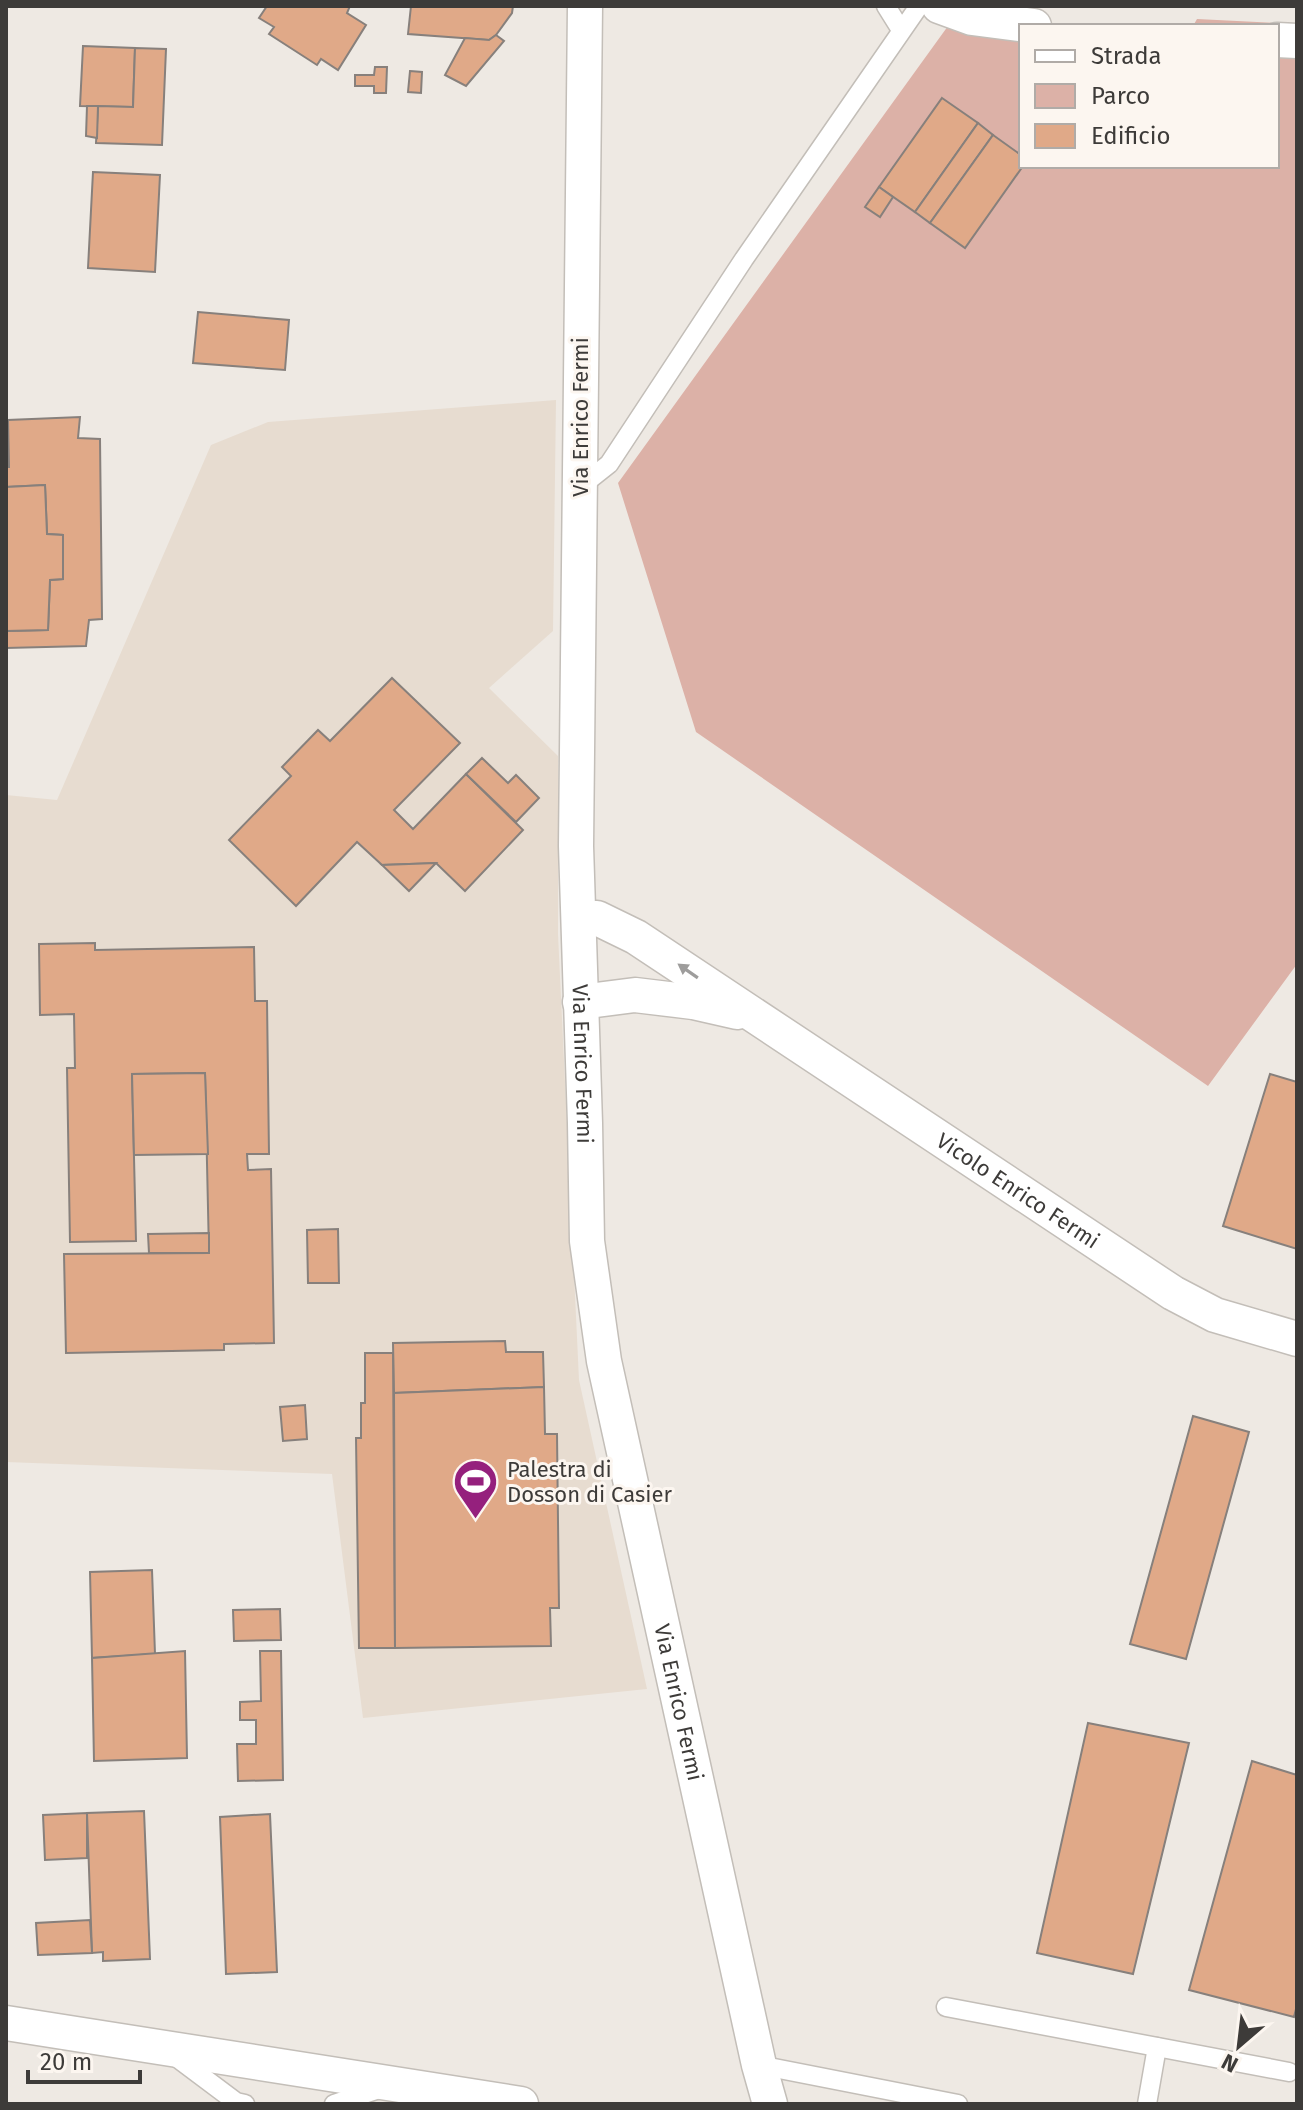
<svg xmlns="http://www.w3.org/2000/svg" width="1303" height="2110" viewBox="0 0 1303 2110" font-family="'Fira Sans',sans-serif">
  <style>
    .built { fill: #e7dcd0 }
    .green { fill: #dcb1a7 }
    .building { fill: #e0a988; stroke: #87807c; stroke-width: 2 }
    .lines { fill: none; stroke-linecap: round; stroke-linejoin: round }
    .lane-casing { stroke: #c3beb8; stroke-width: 21 }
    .street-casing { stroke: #c3beb8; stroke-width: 37 }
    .lane { stroke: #fff; stroke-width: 18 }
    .street { stroke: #fff; stroke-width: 34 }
    .oneway { fill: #9e9d9c }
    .labels { text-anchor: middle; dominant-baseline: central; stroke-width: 6; stroke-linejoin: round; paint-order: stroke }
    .street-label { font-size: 22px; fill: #3d3b39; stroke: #fcf6f0 }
    .poi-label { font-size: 22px; fill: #3d3b39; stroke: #fcf6f0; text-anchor: start }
  </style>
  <rect width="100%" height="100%" fill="#eee9e3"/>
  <polygon class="built" points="556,400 553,631 489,688 558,756 558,934 579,1380 647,1689 363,1718 332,1474 6,1462 6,795 57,800 211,445 268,422"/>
  <polygon class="green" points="1197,19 1297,24 1297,964 1208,1086 696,732 618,483 948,26 1021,30 1021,166 1277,166 1277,26 1193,26"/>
  <g class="building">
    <polygon points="267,6 350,6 347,13 366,25 338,70 321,59 317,65 269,34 274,27 259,18"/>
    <polygon points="411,6 513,6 512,13 496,35 489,40 408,34"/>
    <polygon points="496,35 504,41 466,86 445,75 465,38 489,40"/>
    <polygon points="83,46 135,48 133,107 80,106"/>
    <polygon points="135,48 166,49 162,145 96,143 98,106 133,107"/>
    <polygon points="375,67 387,67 386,93 374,93 374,86 355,86 355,75 374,75"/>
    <polygon points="410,71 422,72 421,93 408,92"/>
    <polygon points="942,98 978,123 915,212 879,187"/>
    <polygon points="87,106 98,106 97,138 86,136"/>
    <polygon points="978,123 993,135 930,223 915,212"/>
    <polygon points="993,135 1021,155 1021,166 1023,166 965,248 930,223"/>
    <polygon points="93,172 160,175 155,272 88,268"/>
    <polygon points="879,187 893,197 880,217 865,207"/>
    <polygon points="198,312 289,320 285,370 193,363"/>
    <polygon points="80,417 78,438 100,439 102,619 89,620 86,646 6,648 6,631 48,630 50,580 63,579 63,535 47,534 45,485 6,487 6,467 9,467 8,420"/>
    <polygon points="45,485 47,534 63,535 63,579 50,580 48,630 6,631 6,487"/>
    <polygon points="392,678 460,743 394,810 413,829 466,774 523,830 465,891 436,863 382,865 357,842 296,906 229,840 291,776 282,767 318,730 330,741"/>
    <polygon points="482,758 508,783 516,775 539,798 516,822 466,774"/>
    <polygon points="436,863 409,891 382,865"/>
    <polygon points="95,943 95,950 254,947 255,1001 267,1001 269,1154 247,1154 248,1170 271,1169 274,1343 224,1344 224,1350 66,1353 64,1254 209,1253 205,1073 132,1074 136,1241 70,1242 67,1068 75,1068 74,1014 40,1015 39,944"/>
    <polygon points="205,1073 208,1154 134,1155 132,1074"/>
    <polygon points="1270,1074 1297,1082 1297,1249 1223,1226"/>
    <polygon points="338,1229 339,1283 308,1283 307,1230"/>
    <polygon points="209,1233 209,1253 149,1253 148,1234"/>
    <polygon points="505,1341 506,1352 543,1352 544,1387 394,1393 393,1343"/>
    <polygon points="365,1353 393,1353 395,1648 359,1648 356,1438 361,1438 361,1403 365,1403"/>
    <polygon points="544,1387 545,1434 557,1434 559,1608 550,1608 551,1646 395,1648 394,1393"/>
    <polygon points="305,1405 307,1439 283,1441 280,1407"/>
    <polygon points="1193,1416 1249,1432 1186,1659 1130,1644"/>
    <polygon points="152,1570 155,1654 92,1658 90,1572"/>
    <polygon points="280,1609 281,1640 234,1641 233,1610"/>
    <polygon points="185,1651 187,1758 94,1761 92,1658"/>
    <polygon points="260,1651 281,1651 283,1780 238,1781 237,1744 256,1744 256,1720 240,1720 240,1702 261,1701"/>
    <polygon points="1088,1723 1189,1743 1133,1974 1037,1953"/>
    <polygon points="1252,1761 1297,1775 1297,2005 1294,2017 1189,1990"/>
    <polygon points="144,1811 150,1959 103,1961 103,1952 92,1953 87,1813"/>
    <polygon points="87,1813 87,1858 45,1860 43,1815"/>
    <polygon points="270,1814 277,1972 226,1974 220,1817"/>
    <polygon points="90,1920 92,1953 38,1955 36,1923"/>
  </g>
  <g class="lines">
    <defs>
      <g id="lane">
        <polyline points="886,6 901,30"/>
        <polyline points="580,487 609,464 744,259 919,6"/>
        <polyline points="946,2007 1289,2072"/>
        <polyline points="172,2054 236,2102 245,2104"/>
        <polyline points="759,2065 958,2104"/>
        <polyline points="334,2104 379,2089"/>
        <polyline points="1147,2104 1157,2047"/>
      </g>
      <g id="street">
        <path id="s1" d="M585 6 576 846 585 1123 587 1241 604 1361 759 2065 770 2104"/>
        <polyline points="939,6 972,18 1034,26"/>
        <polyline points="1277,40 1297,41"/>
        <path id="s2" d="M579 919 597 918 636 937 1173 1293 1215 1315 1297 1339"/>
        <polyline points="580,1002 635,995 693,1002 737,1012"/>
        <polyline points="6,2023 521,2104"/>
      </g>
    </defs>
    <use href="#lane" class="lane-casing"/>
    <use href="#street" class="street-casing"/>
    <use href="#lane" class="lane"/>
    <use href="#street" class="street"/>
  </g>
  <defs><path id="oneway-solid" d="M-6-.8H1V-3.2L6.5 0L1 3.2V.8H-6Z" transform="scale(2)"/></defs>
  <use class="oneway" href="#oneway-solid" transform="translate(688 971) rotate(-145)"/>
  <defs>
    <symbol id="stadium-pin" viewBox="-11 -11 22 30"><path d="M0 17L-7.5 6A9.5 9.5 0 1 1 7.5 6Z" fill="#95207d" stroke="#fcf6f0"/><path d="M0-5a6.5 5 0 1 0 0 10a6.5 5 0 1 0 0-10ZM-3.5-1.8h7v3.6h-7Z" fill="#fff"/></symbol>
  </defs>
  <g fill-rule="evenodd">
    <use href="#stadium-pin" x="450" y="1456" width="51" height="69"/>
  </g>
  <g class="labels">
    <g class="street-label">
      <text transform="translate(580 417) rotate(-90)">Via Enrico Fermi</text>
      <text stroke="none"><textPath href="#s1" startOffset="1058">Via Enrico Fermi</textPath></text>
      <text stroke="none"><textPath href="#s2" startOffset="520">Vicolo Enrico Fermi</textPath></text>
      <text stroke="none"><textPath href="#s1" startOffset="1706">Via Enrico Fermi</textPath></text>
    </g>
    <g class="poi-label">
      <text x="507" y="1469">Palestra di<tspan x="507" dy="25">Dosson di Casier</tspan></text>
    </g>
  </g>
  <rect width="1303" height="2110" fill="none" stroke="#3d3b39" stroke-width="16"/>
  <rect x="1019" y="24" width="260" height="144" fill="#fcf6f0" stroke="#b0aba7" stroke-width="2"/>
  <rect x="1035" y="50" width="40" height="12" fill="#ffffff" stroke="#b0aba7" stroke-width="2"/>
  <text x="1091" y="64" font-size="24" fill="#3d3b39">Strada</text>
  <rect x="1035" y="84" width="40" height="24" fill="#dcb1a7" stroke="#b0aba7" stroke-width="2"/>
  <text x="1091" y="104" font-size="24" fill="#3d3b39">Parco</text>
  <rect x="1035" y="124" width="40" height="24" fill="#e0a988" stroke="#b0aba7" stroke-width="2"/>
  <text x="1091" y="144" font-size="24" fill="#3d3b39">Edificio</text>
  <g transform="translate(1239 2046) rotate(208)" stroke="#fcf6f0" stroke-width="6" paint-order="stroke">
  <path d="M0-6L14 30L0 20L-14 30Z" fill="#3d3b39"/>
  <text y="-12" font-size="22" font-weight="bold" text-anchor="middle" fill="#3d3b39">N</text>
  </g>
  <path d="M28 2070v12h112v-12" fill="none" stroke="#3d3b39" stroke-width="4"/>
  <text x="40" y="2070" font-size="24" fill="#3d3b39" stroke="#fcf6f0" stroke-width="6" paint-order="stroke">20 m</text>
</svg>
